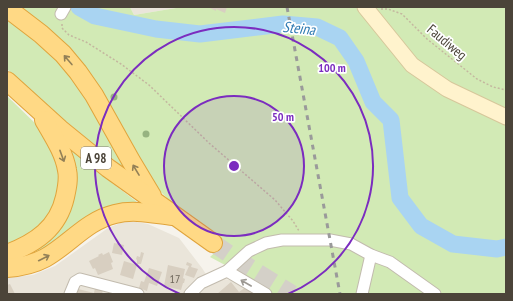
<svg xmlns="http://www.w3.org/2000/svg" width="513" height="301" viewBox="0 0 513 301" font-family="'PT Sans Narrow',sans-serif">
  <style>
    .residential { fill: #eae5da }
    .green { fill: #d2eab5 }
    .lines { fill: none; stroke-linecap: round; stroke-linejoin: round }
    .river { stroke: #a9d4f2; stroke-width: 17 }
    .building { fill: #d8cfc1 }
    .trunk-tunnel { stroke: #d4d0c8; stroke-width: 18; stroke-dasharray: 18 9; stroke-linecap: butt }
    .minor-casing { stroke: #c2bbae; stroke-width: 13 }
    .secondary-casing { stroke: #d6c79b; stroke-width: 17 }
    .trunk-casing { stroke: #e0a43c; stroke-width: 20 }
    .path { stroke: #c4b79f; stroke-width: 1.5; stroke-dasharray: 2 2; stroke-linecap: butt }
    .minor { stroke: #fff; stroke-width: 11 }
    .secondary { stroke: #fff3cd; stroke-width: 15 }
    .trunk { stroke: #ffd985; stroke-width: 18 }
    .rail { stroke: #9a9a9a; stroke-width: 3; stroke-dasharray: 5 5; stroke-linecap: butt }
    .tree { fill: #97b381 }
    .oneway { stroke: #938057 }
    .oneway2 { stroke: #9c9892 }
    .ring { fill: none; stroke: #7b2cbf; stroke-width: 2 }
    .labels { text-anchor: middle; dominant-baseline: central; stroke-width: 3.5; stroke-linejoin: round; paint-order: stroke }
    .number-label { font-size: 12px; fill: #6e675b }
    .shield { fill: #fff; stroke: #817c74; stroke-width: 1 }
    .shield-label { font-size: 13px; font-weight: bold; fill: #4b4439 }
    .street-label { font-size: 14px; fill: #4b4439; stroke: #fff }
    .water-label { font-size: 15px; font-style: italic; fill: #2e7ab2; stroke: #fff }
    .centre { fill: #7b2cbf; stroke: #fff; stroke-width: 2 }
    .ring-label { font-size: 12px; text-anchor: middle; font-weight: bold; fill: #7b2cbf; stroke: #fff; stroke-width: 3.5; stroke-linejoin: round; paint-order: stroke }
  </style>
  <rect width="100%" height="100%" fill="#f6f3ec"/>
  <g class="residential">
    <polygon points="130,7 182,7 134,15"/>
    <polygon points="131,221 148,224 179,238 202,268 211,282 222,279 234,280 259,294 7,294 7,277 33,275 55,266 108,228 123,222"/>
  </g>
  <g class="green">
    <polygon points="12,7 130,7 134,15 182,7 506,7 506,294 274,294 240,273 210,257 226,242 216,237 174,205 160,191 148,178 122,136"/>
    <polygon points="7,16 33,40 56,59 81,90 129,174 124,168 53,111 7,69"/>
    <polygon points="7,96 39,127 57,156 61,192 42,229 7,248"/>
    <polygon points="67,146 112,183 145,208 34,258 7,259 50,235"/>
  </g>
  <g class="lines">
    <polyline class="river" points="79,7 95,16 156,29 200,34 283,24 317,27 340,38 356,61 373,102 391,120 400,198 421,226 453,244 497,249 506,247"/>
  </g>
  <g class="building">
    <polygon points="208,7 227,7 225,13 216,9 216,11"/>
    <polygon points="114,243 124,245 122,255 112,253"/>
    <polygon points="109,252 113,262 111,263 113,269 98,275 95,268 93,269 89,261 99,256 98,255 102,253 103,255"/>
    <polygon points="141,252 144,253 141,264 137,264 137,260 136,259 137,256 140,257"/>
    <polygon points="124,261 137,265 133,279 120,275"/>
    <polygon points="187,262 192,264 191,267 198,269 194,278 185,275 189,266 186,265"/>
    <polygon points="168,265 185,269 183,278 185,279 184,283 183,283 181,290 164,286"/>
    <polygon points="149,268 162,272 157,286 149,283 147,291 139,288 141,281 144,282"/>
    <polygon points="231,282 239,292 246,287 252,294 217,294"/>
    <polygon points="10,284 15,294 7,294 7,285"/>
    <polygon points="95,288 103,290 102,294 77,294 78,289 94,293"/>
  </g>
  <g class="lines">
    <polyline class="trunk-tunnel" points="213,243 247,266 292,294"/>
    <defs>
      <g id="minor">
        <polyline points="61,14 65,7"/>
        <polyline points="227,271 266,294"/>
        <polyline points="70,294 75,282 80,279 138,294"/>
        <polyline points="190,294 201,283 227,271 249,251 266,243 282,240 330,240 351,244 371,255 390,262 435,294"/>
        <polyline points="362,294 371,255"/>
      </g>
      <polyline id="secondary" points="365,7 412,65 447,89 506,117"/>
      <g id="trunk">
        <polyline points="7,8 41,34 63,54 78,72 94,95 131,161 152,196"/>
        <polyline points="7,81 60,129 108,168 213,243"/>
        <path d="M7 254C36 243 58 228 65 197 67 188 69 179 67 170 64 152 53 136 44 120"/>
        <path d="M7 268C20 267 34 264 45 258 70 244 86 221 115 214 134 209 154 214 173 216"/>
      </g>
    </defs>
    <use href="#minor" class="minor-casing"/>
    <use href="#secondary" class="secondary-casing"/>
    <use href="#trunk" class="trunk-casing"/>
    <g class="path">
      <polyline points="381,9 388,9 402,14 427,39 477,79 493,87 506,90"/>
      <polyline points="62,24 62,28 69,35 86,42 121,64 149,85 209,143 275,200 293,221 299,231"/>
    </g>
    <use href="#minor" class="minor"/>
    <use href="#secondary" class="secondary"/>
    <use href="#trunk" class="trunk"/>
    <polyline class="rail" points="287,7 340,294"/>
  </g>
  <g class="tree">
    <circle cx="114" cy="97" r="3.5"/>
    <circle cx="146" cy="134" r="3.5"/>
  </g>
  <defs><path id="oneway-shaft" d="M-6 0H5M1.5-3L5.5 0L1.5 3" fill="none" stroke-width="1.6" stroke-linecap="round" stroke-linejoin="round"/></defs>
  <g class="oneway">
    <use href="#oneway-shaft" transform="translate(68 60) rotate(-131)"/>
    <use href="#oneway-shaft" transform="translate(62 156) rotate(70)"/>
    <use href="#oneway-shaft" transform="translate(136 170) rotate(-121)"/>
    <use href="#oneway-shaft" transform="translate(44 258) rotate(-27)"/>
  </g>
  <use class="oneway2" href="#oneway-shaft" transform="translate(246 283) rotate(-150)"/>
  <circle cx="234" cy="166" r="70" fill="#7b2cbf" fill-opacity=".12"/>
  <g class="ring">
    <circle cx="234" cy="166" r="70"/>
    <path d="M180 294A139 139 0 1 1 288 294"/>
  </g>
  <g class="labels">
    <g class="number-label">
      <text x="175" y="278">17</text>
    </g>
    <rect class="shield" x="81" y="147" width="30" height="22" rx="3"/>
    <g class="shield-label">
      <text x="96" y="158">A 98</text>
    </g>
    <g class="street-label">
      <text transform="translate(447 42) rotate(40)">Faudiweg</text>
    </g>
    <g class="water-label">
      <text transform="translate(299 28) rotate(6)">Steina</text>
    </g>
  </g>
  <circle cx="234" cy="166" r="6" class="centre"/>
  <g class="ring-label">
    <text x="332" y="72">100 m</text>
    <text x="283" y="121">50 m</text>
  </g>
  <rect width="513" height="301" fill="none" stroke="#4b4439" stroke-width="16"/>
</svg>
